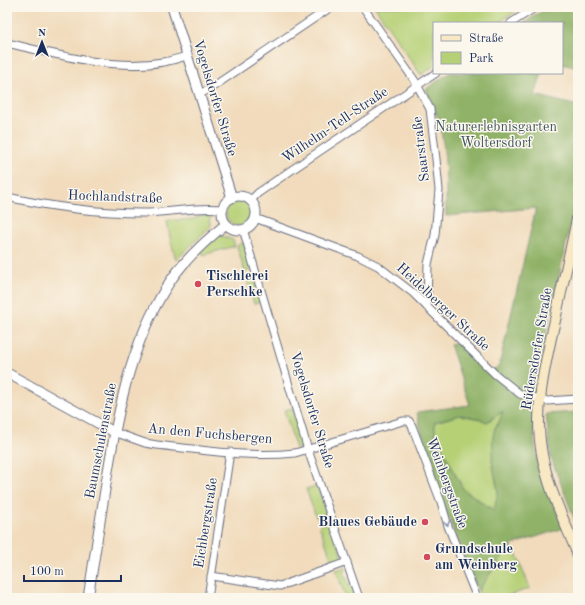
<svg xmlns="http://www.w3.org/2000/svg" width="585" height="605" viewBox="0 0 585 605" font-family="'Old Standard TT',serif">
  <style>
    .green { fill: #b6d076; stroke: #68806a }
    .forest { fill: #90b267; stroke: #567062; fill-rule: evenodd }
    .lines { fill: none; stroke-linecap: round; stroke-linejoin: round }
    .minor-casing { stroke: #666b7f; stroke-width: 9 }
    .tertiary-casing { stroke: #666b7f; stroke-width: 11 }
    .secondary-casing { stroke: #666b7f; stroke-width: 12 }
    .minor { stroke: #fff; stroke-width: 7 }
    .tertiary { stroke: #fff; stroke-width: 9 }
    .secondary { stroke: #f8e8c3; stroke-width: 10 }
    .oneway { stroke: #8d97ae }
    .poi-dot { fill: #d1495b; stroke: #fbf7ec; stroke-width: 1.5 }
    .labels { text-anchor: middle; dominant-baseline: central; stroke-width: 3; stroke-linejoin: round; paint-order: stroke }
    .street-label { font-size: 14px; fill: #1b2f5e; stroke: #fbf7ec }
    .park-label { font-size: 14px; fill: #425764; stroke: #fbf7ec }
    .poi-label { font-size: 14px; font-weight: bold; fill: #1b2f5e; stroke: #fbf7ec; text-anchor: start }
  </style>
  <rect width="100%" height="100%" fill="#fbf7ec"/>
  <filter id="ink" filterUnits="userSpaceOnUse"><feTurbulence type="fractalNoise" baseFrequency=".025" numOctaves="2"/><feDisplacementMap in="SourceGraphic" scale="8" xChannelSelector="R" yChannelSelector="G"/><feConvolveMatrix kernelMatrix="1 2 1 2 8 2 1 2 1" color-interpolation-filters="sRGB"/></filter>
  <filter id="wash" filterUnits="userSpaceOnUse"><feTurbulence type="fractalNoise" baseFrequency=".012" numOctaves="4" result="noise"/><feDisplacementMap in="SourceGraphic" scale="16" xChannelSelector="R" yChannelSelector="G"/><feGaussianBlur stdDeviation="0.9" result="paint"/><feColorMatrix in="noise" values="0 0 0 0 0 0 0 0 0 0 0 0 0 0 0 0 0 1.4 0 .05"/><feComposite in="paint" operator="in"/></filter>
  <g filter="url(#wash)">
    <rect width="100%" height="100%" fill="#f1dbbc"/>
    <g class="green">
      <polygon points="375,7 522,7 498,23 434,23 434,66 421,75"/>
      <circle cx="239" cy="213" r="13"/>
      <polygon points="201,215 210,215 211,226 176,260 171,242 167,221 194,219"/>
      <polygon points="220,235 233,240 235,246 203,255 202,252 201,251"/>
      <polygon points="243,242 251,270 245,272 237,246"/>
      <polygon points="254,277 261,302 254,304 247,279"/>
      <polygon points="292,408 302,445 300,448 296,449 284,410"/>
      <polygon points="504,411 499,422 495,428 492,461 498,491 495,511 463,489 435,434 434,422 460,415 476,418 487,422"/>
      <polygon points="317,486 327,514 316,517 306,489"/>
      <polygon points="330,522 343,559 333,563 319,525"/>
      <polygon points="512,547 515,550 530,588 503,598 483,598 478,591 501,558"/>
      <polygon points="345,567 346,571 344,572 350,587 352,587 356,598 346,598 336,570"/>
    </g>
    <g class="forest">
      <polygon points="548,7 578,7 578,68 562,64 562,23 524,23"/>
      <path d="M449 73H542L535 95 578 106V189L535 384C532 412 532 440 540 469 545 488 556 509 564 528L514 544 501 558 478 591C455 533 429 474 417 412L470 405 450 344H460L488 374 499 366 536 208 446 216C446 187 447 152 439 123 436 111 431 100 426 89ZM503 411 499 422 495 428 493 436 492 461 498 491 494 511 463 489 435 434V422L460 415 476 418 487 422Z"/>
      <polygon points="578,412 578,528 551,458 546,414"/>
    </g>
  </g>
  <g filter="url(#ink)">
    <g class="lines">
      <defs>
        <g id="minor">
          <polyline points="363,7 415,81 430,109 436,159 439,190 435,235 428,264 427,307"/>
          <polyline points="511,23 536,7"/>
          <path d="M7 43C56 54 113 71 163 62 171 61 179 58 187 56"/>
          <polyline points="199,94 208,90 331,7"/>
          <path d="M7 197C52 207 97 213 143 213 169 213 197 206 222 209"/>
          <polyline points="250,201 258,193 290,171 436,73"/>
          <polyline points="255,218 358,256 378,266 413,293 495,374 520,394 547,401 578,399"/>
          <polyline points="243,229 308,450 359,598"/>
          <path d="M114 432 145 443 157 445C202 450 250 458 295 453L403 421H409L412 426 441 502 448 526 477 598"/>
          <polyline points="211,576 280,586 347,562"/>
          <polyline points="7,597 10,598"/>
          <polyline points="208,598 230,452"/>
        </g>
        <g id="tertiary">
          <polyline points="172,7 232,198"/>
          <circle cx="239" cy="213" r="17"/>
          <polyline points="7,373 114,432"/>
          <path d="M88 598C94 562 99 526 105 490 116 419 129 345 169 283 184 260 205 241 226 224"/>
        </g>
        <path id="secondary" d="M578 215C571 248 563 282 556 316 546 361 533 408 542 454 548 489 565 522 578 555"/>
      </defs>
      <use href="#minor" class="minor-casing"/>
      <use href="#tertiary" class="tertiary-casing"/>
      <use href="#secondary" class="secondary-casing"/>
      <use href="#minor" class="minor"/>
      <use href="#tertiary" class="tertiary"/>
      <use href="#secondary" class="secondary"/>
    </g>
    <defs><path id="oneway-chevron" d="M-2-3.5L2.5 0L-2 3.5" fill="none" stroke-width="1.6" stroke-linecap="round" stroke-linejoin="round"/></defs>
    <use class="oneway" href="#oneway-chevron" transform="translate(447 523) rotate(72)"/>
  </g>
  <g class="poi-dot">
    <circle cx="198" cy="284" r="4"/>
    <circle cx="425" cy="522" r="4"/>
    <circle cx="427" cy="557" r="4"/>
  </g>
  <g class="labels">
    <g class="street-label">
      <text transform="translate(215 98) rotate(73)">Vogelsdorfer Straße</text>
      <text transform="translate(335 125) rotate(-34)">Wilhelm-Tell-Straße</text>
      <text transform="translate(421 149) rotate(-97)">Saarstraße</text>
      <text transform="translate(115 197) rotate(2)">Hochlandstraße</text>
      <text transform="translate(443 307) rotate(43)">Heidelberger Straße</text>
      <text transform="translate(537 349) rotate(-80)">Rüdersdorfer Straße</text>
      <text transform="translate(312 410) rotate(73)">Vogelsdorfer Straße</text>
      <text transform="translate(210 434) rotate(5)">An den Fuchsbergen</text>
      <text transform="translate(101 441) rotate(-79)">Baumschulenstraße</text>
      <text transform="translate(447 483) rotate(70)">Weinbergstraße</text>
      <text transform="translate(206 523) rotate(-81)">Eichbergstraße</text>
    </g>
    <g class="park-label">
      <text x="496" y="127">Naturerlebnisgarten<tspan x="496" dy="16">Woltersdorf</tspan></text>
    </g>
    <g class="poi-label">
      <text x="206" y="276">Tischlerei<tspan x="206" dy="16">Perschke</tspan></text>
      <text x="417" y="522" text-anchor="end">Blaues Gebäude</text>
      <text x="435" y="549">Grundschule<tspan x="435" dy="16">am Weinberg</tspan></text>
    </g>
  </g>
  <rect width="585" height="605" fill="none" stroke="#fbf7ec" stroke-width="24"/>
  <rect x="433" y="22" width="130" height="52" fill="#fbf7ec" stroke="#a1a7b3"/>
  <rect x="441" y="35" width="20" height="6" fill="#f8e8c3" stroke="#a1a7b3"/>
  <text x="469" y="42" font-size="12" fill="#1b2f5e">Straße</text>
  <rect x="441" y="52" width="20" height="12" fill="#b6d076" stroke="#a1a7b3"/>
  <text x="469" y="62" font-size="12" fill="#1b2f5e">Park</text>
  <g transform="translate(42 42)" stroke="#fbf7ec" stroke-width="3" paint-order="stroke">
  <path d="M0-3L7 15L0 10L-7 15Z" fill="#1b2f5e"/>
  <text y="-6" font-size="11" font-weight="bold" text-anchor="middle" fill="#1b2f5e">N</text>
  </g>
  <path d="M24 575v6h97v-6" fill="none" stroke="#1b2f5e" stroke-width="2"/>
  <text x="30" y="575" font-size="12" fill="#1b2f5e" stroke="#fbf7ec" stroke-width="3" paint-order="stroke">100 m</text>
</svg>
